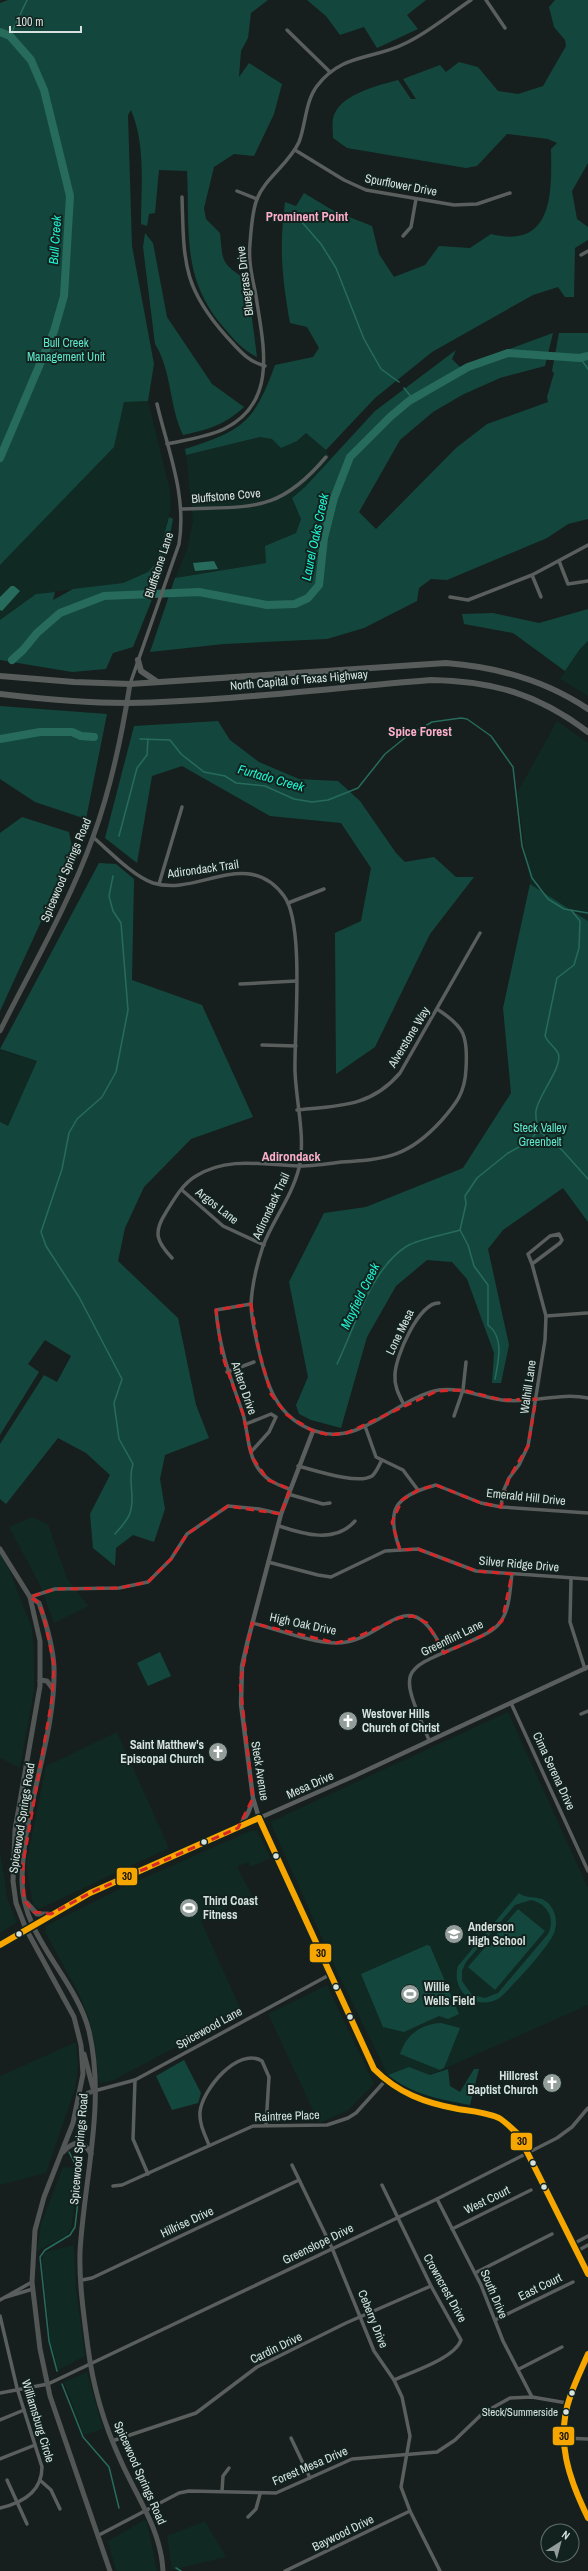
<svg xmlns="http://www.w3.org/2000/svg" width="588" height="2571" viewBox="0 0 588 2571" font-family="'Archivo Narrow',sans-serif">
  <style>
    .built { fill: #102923 }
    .green { fill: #13473d; fill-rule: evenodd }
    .water { fill: #276b5d }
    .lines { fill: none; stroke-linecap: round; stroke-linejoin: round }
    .stream { stroke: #276b5d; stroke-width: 1.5 }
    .river { stroke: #276b5d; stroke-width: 8 }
    .minor { stroke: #5a5e5d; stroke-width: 3.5 }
    .tertiary { stroke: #5a5e5d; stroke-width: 4.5 }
    .secondary { stroke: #525655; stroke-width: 5 }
    .trunk { stroke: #585d5c; stroke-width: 6 }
    .bus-1-casing { stroke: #12231f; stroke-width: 9 }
    .bus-1 { stroke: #f7a600; stroke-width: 6 }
    .marked { fill: none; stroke: #d62828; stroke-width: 3; stroke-dasharray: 8 5; stroke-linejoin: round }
    .bus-dot { fill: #d7e2de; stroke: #12231f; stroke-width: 1.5 }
    .labels { text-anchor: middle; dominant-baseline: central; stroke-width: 4; stroke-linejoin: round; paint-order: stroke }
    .bus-label { font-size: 11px; fill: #d7e2de; stroke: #12231f; text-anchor: end }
    .street-label { font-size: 12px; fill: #d7e2de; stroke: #12231f }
    .park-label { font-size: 12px; fill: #5fe7cb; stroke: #12231f }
    .poi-label { font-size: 12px; font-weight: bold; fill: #d7e2de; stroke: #12231f; text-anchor: start }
    .neighbourhood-label { font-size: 13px; font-weight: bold; fill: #ffaeca; stroke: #12231f }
    .water-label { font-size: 13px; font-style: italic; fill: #1df4d2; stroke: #12231f }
    .line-badge { stroke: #12231f; stroke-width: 1.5 }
    .pale-badge-label { font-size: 11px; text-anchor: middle; font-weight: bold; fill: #111 }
  </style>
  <rect width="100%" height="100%" fill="#161f1d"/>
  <g class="built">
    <polygon points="148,401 170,490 171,508 156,563 148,572 123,583 36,594 0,620 0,565 114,447 124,402"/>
    <polygon points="306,433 326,450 330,458 305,487 292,498 301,519 296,533 285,537 266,563 175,578 187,549 193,521 186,455 260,437 297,441"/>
    <polygon points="588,641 588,696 560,679 580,649"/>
    <polygon points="557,721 588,743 588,921 530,884 517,793"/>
    <polygon points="0,1050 37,1061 8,1126 0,1122"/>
    <polygon points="32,1517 48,1524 67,1578 88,1606 54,1623 40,1585 9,1527"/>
    <polygon points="0,1546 32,1628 34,1656 34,1690 20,1768 0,1758"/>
    <polygon points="508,1712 588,1888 588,2005 430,2075 409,2067 388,2075 338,1974 270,1822"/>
    <polygon points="117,1732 169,1848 39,1909 33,1905 26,1864 46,1766"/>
    <polygon points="252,1830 257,1831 271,1858 251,1867 248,1862 237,1867 252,1895 201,1921 242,2012 112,2081 99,2083 95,2045 89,2019 79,1994 45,1932 46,1926 121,1888"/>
    <polygon points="0,1851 8,1901 17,1922 0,1933"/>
    <polygon points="327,1985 374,2084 347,2111 319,2123 268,2014"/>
    <polygon points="76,2042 78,2065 75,2089 46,2173 0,2185 0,2076"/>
    <polygon points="63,2167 75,2168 79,2174 71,2229 66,2236 37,2251 41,2224"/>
    <polygon points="74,2245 76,2288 85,2356 58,2370 50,2340 42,2260 45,2252"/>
    <polygon points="87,2372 103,2429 84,2435 64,2382"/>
    <polygon points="144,2520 147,2522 157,2571 116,2571 108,2541"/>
    <polygon points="205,2521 226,2557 172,2570 167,2536"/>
  </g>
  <g class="green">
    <path d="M8 0H268L251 13 248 38 241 51 239 77 249 63 282 84 274 114 254 156 234 154 214 167 204 208 206 219 220 233C223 263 221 263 247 280L257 357C243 350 235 341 225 329 181 279 190 233 187 171L159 170 155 213 149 214 147 226 141 224C141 187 146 145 131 110L128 115 132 246 154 364 148 401 124 402 114 447 0 565V3Z"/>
    <polygon points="307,0 426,0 407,15 418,29 377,48 364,27 340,35 326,16"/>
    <path d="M555 0H588V163L572 191 577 219 588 227V240L575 248 574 297H565L558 287 533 295 432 352 375 398 326 450 306 433 297 441 281 448 272 439 260 437 186 455 185 449C243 430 254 423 275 365L313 357 319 348 307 327 290 323C282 278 279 248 285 202L296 206 304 193 334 211 372 226 379 254 394 277 425 265 439 246 470 248 491 234C553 250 552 193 551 149L557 143 548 139 507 134 477 166 466 168 347 148 333 138C333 132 332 125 333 119 337 95 379 85 398 80L411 99H416L403 79 440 65 446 72 459 62 478 67 498 91 518 94 543 86 566 46 565 40 554 27 549 7Z"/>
    <path d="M145 233 153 243 167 317 212 384 244 407C224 425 210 429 183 435 169 406 172 371 155 344L143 247Z"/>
    <polygon points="553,333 545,366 500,378 462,395 433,412 400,440 359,512 376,529 456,448 487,424 548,402 547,397 554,373 552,371 559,333 588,333 588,519 568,524 547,538 447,580 431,579 419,588 417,601 364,628 327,639 224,644 150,652 175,578 266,563 265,546 296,533 301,519 292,498 305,487 375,411 456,350 452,359 460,367"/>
    <polygon points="169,517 173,519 163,572 133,647 113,653 106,669 72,672 0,660 0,620 36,594 55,592 53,600 73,589 123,583 148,572 156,563"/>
    <polygon points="588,609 588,641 580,649 565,671 513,633 464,624 462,614 493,613 539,623"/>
    <polygon points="0,706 107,714 86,819 35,802 0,779"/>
    <polygon points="218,721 230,740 259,762 299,779 338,781 360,801 396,853 405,862 434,857 456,877 474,877 430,934 375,1047 336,1074 335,933 361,921 371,868 341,823 270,816 182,766 152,776 137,863 105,838 134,726"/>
    <polygon points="22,817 69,832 73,852 0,1011 0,833"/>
    <polygon points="99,863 116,864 134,879 132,980 202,1005 253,1117 191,1139 144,1187 125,1228 118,1261 178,1318 196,1405 209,1438 165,1455 160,1479 165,1509 154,1542 133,1535 116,1548 115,1566 93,1548 90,1514 110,1475 86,1453 58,1438 6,1504 0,1499 0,1444 44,1375 57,1382 71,1356 45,1340 28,1364 39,1372 0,1435 0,1122 8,1126 37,1061 0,1049"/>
    <polygon points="530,884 588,921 588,1222 563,1188 503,1230 488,1249 509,1345 501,1383 492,1383 494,1353 467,1279 452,1262 427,1260 396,1286 367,1337 341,1428 311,1420 299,1414 296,1405 308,1377 289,1282 324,1213 366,1207 463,1168 511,1093 503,1008"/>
    <polygon points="160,1652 171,1676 148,1686 137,1663"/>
    <path d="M519 1893C527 1900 540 1894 549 1904 556 1912 558 1923 554 1933 548 1948 514 1984 501 1997 478 2013 450 1992 458 1966ZM531 1900C547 1903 556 1919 548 1934L498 1993 485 1998 472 1995 462 1981V1971L466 1962 515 1905Z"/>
    <polygon points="518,1909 545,1931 495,1990 468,1967"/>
    <polygon points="427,1945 430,1946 459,2014 448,2019 439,2016 404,2032 383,2027 361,1974"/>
    <path d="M441 2023 460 2028 444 2068 440 2070 400 2054C406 2035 421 2024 441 2023Z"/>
    <polygon points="184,2060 201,2093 198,2103 172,2110 156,2076"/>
    <path d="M409 2067 430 2075 448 2069 450 2086 460 2092 474 2069H479L470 2105C439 2099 413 2095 388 2075Z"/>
  </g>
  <g class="water">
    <polygon points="214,561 218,569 195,571 193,563"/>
    <polygon points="11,586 14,586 20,591 2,611 0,610 0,597"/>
  </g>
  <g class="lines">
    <g class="stream">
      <polyline points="10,36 27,0"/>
      <polyline points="294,213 321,244 336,268 364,339 381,369 399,382"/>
      <polyline points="580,358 588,369"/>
      <polyline points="404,388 413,399"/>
      <polyline points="140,739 170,740 181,754 204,772 225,776 236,783 265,786 294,799 312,802 328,800 358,788 385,754 406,737 432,722 461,718 467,719 491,736 513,767 522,846 532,878 548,899 564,909 588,913"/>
      <polyline points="119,836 137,768 147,755 148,739"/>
      <path d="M113 876 109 896 113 911 121 923 128 1010 116 1072 102 1097 77 1119 69 1133 62 1169 41 1232 46 1246 79 1297 122 1379 114 1403 119 1439 133 1464C127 1482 136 1496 130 1513 128 1520 120 1528 115 1534"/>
      <polyline points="538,1130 562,1150 588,1179"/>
      <path d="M460 1230 468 1245 474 1266 488 1285V1325C505 1338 498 1362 495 1379"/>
      <path d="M337 1364C355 1327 371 1268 407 1246 421 1238 444 1235 460 1230L466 1204 465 1196 477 1178 508 1153 530 1141 538 1130C537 1124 535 1117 536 1111 538 1095 564 1066 558 1053 555 1047 548 1043 545 1036L557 978 574 965 579 948 580 921 571 910"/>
      <polyline points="57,2371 49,2341 40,2257 45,2250 70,2235 75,2227 81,2175 69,2152"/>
      <polyline points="62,2384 83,2437 109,2467 119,2508"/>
      <polyline points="176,2568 181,2571"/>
    </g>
    <g class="river">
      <polyline points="0,32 10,36 31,60 44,90 70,196 64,296 54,331 0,458"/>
      <polyline points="12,660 23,650 37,633 60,613 104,596 199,592 267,605 295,604 308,598 319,585 324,538 334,498 350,457 390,417 409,401 468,367 508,353 580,358 588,356"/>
      <polyline points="0,739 40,732 72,732 81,736 94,737"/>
    </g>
    <g class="minor">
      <polyline points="486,0 505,28"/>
      <polyline points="287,30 330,72"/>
      <polyline points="295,150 344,180 366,190 454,205 477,204 510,193"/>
      <polyline points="237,191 257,199"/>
      <path d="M182 197C184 261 182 287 227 337 239 350 247 361 265 366"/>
      <polyline points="403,236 411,227 416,199"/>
      <polyline points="581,255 588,251"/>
      <path d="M167 444C186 440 207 437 224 429 279 402 263 344 256 296 253 280 248 262 250 244 251 230 252 212 257 199 265 178 289 164 299 142 306 124 305 102 317 86 342 53 373 60 406 43 429 32 450 14 471 0"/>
      <path d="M182 509C251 506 278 514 326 457"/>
      <polyline points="559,561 568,584 588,581"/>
      <polyline points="532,575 541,597"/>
      <polyline points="450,597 468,600 532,575 588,545"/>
      <path d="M130 684 179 544C187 495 168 451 157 404"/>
      <path d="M93 837C109 851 133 876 153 883 198 897 247 846 284 896 305 924 294 1033 295 1071 296 1102 306 1138 299 1168 292 1196 273 1220 263 1246 257 1264 252 1286 251 1304 251 1318 255 1333 258 1347 266 1383 276 1418 315 1431 361 1447 396 1398 439 1390 462 1387 480 1397 502 1400 531 1404 559 1392 588 1398"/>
      <polyline points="159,884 182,807"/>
      <polyline points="288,903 324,889"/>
      <polyline points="240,984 296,981"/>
      <polyline points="262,1045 296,1046"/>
      <path d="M297 1110C339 1106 371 1107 400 1073L480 933"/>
      <polyline points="182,1190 223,1226 264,1245"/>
      <path d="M172 1258C157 1242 153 1233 165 1214 173 1201 182 1184 196 1176 228 1156 264 1165 299 1166 313 1166 327 1164 341 1162 387 1159 408 1157 441 1121 456 1104 465 1093 466 1069 468 1036 465 1027 437 1009"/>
      <path d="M251 1304 216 1310C219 1348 231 1379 243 1414 248 1430 247 1450 256 1465 264 1479 275 1484 289 1489"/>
      <polyline points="546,1316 587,1313"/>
      <polyline points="227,1372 254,1362"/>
      <path d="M404 1405C399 1395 394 1386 395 1375 395 1357 419 1302 439 1303"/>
      <polyline points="454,1416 463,1390 466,1362"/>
      <polyline points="246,1424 271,1414 276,1417 269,1432 251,1452"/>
      <polyline points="365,1426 376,1457 403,1470 418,1490"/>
      <path d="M298 1466C314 1470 358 1485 372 1476 376 1473 379 1465 382 1460"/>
      <polyline points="288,1494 323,1504 330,1503"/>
      <polyline points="501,1507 503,1492 509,1478 519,1465 528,1446 545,1340 546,1316 532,1264 560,1243 562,1240 559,1234 550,1236 528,1254 532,1264"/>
      <path d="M279 1526C303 1534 335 1544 355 1521"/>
      <path d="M400 1550C385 1509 395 1496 436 1485L481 1503 501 1507 588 1513"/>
      <polyline points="268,1562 318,1575 331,1577 385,1551 418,1549 476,1571 588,1579"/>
      <polyline points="571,1579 570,1622 585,1669"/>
      <polyline points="30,1597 55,1589 119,1588 148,1582 171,1559 187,1534 228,1506 259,1509 281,1514"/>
      <path d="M252 1623C276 1629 313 1643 336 1643 386 1643 409 1575 444 1653"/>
      <polyline points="511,1703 588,1871"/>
      <polyline points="581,1714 588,1711"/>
      <path d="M429 1740C398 1666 398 1672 471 1641 481 1636 495 1631 501 1621 510 1609 510 1588 512 1574"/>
      <polyline points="135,2080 133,2139 148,2174"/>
      <polyline points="94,2091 135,2080 331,1974"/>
      <path d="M209 2145C205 2135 199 2124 200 2112 202 2090 238 2046 262 2061L269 2077 266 2125"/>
      <polyline points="292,2165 332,2248 374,2351 394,2380 402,2397 410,2436 401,2487 410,2511 440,2571"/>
      <path d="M382 2185 431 2286 461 2340C455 2358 412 2372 394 2380"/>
      <polyline points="113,2186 122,2185 253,2126 327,2125 348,2118 356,2113 385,2081"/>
      <polyline points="437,2199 481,2285 503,2341 532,2397"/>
      <polyline points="452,2229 531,2190"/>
      <polyline points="573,2244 588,2236"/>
      <polyline points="577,2251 588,2245"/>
      <polyline points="475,2273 552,2234"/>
      <polyline points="82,2280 92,2278 299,2180"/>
      <polyline points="6,2297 33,2289"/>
      <polyline points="0,2300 32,2282"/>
      <path d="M0 2316 17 2388 42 2467C42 2492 22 2503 0 2508"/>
      <polyline points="495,2320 573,2282"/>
      <polyline points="519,2369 562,2347"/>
      <polyline points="0,2393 48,2384 437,2199 557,2138 572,2127 588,2108"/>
      <polyline points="0,2420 24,2410"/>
      <polyline points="291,2438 310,2478"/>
      <polyline points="563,2438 588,2439"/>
      <polyline points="112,2441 196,2413 257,2367 346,2323 431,2286"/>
      <polyline points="0,2459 35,2445"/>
      <polyline points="7,2480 27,2524"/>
      <polyline points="41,2481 51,2490 60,2509"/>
      <polyline points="222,2491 223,2476 229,2468"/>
      <polyline points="248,2517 256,2509 260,2494"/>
      <polyline points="99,2535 179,2493 189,2491 276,2493 352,2459 437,2452 455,2440 483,2413 510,2398 532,2397 567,2403"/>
      <polyline points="285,2571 410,2511"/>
    </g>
    <g class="tertiary">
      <path d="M313 1431 281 1514 248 1640 242 1666 241 1704 253 1798 259 1818 374 2069C403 2105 447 2106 489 2114L501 2119 518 2134 588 2274"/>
      <polyline points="239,1827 248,1813 253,1800"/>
      <polyline points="0,1945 90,1893 352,1777 588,1667"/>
      <path d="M588 2354C582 2370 573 2385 568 2402 554 2443 570 2482 588 2518"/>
    </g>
    <g class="secondary">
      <path d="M0 1031C32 967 69 904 93 837 111 788 122 735 130 684"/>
      <path d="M0 1549 30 1597 39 1603C46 1623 53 1645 54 1667 56 1739 22 1809 22 1881 22 1937 76 1978 89 2031 106 2104 84 2179 80 2252 79 2283 84 2317 88 2348 93 2386 104 2424 120 2459 136 2496 161 2529 163 2571"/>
      <polyline points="30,1597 40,1641 40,1686 15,1830 13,1881 16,1903 26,1929 74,2017 81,2045 83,2074 73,2123 44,2197 35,2230 32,2282 40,2349 50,2396 110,2571"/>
      <polyline points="40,1680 47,1681 53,1689"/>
      <polyline points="18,1814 21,1817 22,1827 28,1829"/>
      <polyline points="27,1903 37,1914 51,1914"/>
      <polyline points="84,2054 93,2088"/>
      <polyline points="79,2104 88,2093 94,2091"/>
      <path d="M63 2152C73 2141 83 2139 91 2154"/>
    </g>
    <g class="trunk">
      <polyline points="138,660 141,671 156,681"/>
      <path d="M0 676 74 682 130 684 446 663C498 667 545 680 588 709"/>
      <path d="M0 694C42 699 85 703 127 703 228 701 330 688 431 680 493 681 538 694 588 732"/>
    </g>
    <defs>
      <g id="bus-1">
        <path d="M259 1818 374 2069C398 2093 425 2103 458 2109 472 2111 486 2112 499 2118 506 2122 512 2129 518 2134L588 2274"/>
        <polyline points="0,1945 90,1893 259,1818"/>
        <path d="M588 2354C582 2368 575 2382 570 2397 555 2440 569 2479 588 2518"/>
      </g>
    </defs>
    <use href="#bus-1" class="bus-1-casing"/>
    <use href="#bus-1" class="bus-1"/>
  </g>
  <path class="marked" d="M251 1304 259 1351 271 1394 287 1415 313 1431 329 1435 347 1433 437 1391 463 1390 502 1400 536 1399 528 1446 509 1478 501 1507 481 1503 436 1485 418 1490 402 1500 392 1522 400 1550 418 1549 476 1571 512 1574 502 1621 484 1635 444 1653 427 1623 413 1616 399 1618 355 1638 336 1643 252 1623 240 1683 253 1798 238 1828 90 1893 51 1914 34 1912 24 1900 23 1864 52 1699 54 1665 44 1617 39 1603 30 1597 55 1589 119 1588 148 1582 171 1559 187 1534 228 1506 281 1514 290 1489 268 1480 252 1457 243 1414 222 1355 216 1310Z"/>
  <defs>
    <symbol id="church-disc" viewBox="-11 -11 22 22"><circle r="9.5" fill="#939e9a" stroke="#12231f"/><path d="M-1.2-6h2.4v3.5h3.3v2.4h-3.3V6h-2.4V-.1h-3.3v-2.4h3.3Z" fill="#fff"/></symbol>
    <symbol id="stadium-disc" viewBox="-11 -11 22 22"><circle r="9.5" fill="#939e9a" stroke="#12231f"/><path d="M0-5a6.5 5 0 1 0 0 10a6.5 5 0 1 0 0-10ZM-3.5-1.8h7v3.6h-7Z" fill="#fff"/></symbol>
    <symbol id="school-disc" viewBox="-11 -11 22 22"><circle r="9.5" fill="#939e9a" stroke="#12231f"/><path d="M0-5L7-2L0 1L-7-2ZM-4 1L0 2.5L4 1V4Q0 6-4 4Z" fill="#fff"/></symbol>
  </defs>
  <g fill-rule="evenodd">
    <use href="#church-disc" x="337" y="1710" width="22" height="22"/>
    <use href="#church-disc" x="207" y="1741" width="22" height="22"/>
    <use href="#stadium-disc" x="178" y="1897" width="22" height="22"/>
    <use href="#school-disc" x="443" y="1923" width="22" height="22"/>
    <use href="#stadium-disc" x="399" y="1983" width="22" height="22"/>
    <use href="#church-disc" x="541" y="2072" width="22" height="22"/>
  </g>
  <g class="bus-dot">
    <circle cx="204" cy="1842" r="3.5"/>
    <circle cx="276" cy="1856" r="3.5"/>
    <circle cx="19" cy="1934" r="3.5"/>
    <circle cx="336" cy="1987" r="3.5"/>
    <circle cx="350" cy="2017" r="3.5"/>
    <circle cx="533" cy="2163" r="3.5"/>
    <circle cx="544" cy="2187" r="3.5"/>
    <circle cx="572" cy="2393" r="3.5"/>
    <circle cx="566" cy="2412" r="3.5"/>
  </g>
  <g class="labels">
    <g class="bus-label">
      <text x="558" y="2412">Steck/Summerside</text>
    </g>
    <g class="street-label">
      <text transform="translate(401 185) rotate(11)">Spurflower Drive</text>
      <text transform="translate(245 281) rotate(-97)">Bluegrass Drive</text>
      <text transform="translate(226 496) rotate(-5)">Bluffstone Cove</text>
      <text transform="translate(159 565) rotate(-72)">Bluffstone Lane</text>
      <text transform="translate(299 680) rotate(-5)">North Capital of Texas Highway</text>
      <text transform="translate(203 869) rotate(-8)">Adirondack Trail</text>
      <text transform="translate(66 870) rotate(-67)">Spicewood Springs Road</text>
      <text transform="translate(409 1037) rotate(-59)">Alverstone Way</text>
      <text transform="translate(217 1206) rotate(38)">Argos Lane</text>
      <text transform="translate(271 1206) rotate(-65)">Adirondack Trail</text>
      <text transform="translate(400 1332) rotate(-64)">Lone Mesa</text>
      <text transform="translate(528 1387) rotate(-82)">Walhill Lane</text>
      <text transform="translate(244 1388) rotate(71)">Antero Drive</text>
      <text transform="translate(526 1497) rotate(6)">Emerald Hill Drive</text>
      <text transform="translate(519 1564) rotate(5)">Silver Ridge Drive</text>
      <text transform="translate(303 1624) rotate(12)">High Oak Drive</text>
      <text transform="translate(452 1638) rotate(-26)">Greenflint Lane</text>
      <text transform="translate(260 1771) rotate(81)">Steck Avenue</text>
      <text transform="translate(554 1771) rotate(65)">Cima Serena Drive</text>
      <text transform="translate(310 1785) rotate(-24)">Mesa Drive</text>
      <text transform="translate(22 1818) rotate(-81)">Spicewood Springs Road</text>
      <text transform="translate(209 2028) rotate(-29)">Spicewood Lane</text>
      <text transform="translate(287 2116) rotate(-2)">Raintree Place</text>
      <text transform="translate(79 2149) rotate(-85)">Spicewood Springs Road</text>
      <text transform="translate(487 2200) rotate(-26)">West Court</text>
      <text transform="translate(187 2222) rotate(-25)">Hillrise Drive</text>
      <text transform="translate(318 2244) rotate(-26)">Greenslope Drive</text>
      <text transform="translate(540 2287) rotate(-26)">East Court</text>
      <text transform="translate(445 2288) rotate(61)">Crowncrest Drive</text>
      <text transform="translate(494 2294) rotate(67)">South Drive</text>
      <text transform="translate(373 2319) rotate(68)">Ceberry Drive</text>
      <text transform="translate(276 2348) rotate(-26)">Cardin Drive</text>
      <text transform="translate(38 2421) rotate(73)">Williamsburg Circle</text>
      <text transform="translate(310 2466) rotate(-23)">Forest Mesa Drive</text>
      <text transform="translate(140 2473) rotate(66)">Spicewood Springs Road</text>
      <text transform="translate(343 2533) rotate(-26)">Baywood Drive</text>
    </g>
    <g class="park-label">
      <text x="66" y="343">Bull Creek<tspan x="66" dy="14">Management Unit</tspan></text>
      <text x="540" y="1128">Steck Valley<tspan x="540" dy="14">Greenbelt</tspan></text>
    </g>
    <g class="poi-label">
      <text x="362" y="1714">Westover Hills<tspan x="362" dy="14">Church of Christ</tspan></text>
      <text x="204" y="1745" text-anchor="end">Saint Matthew's<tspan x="204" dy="14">Episcopal Church</tspan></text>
      <text x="203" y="1901">Third Coast<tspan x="203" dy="14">Fitness</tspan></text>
      <text x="468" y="1927">Anderson<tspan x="468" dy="14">High School</tspan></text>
      <text x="424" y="1987">Willie<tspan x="424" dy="14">Wells Field</tspan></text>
      <text x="538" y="2076" text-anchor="end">Hillcrest<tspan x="538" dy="14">Baptist Church</tspan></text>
    </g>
    <g class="neighbourhood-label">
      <text x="307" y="216">Prominent Point</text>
      <text x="420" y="731">Spice Forest</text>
      <text x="291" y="1156">Adirondack</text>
    </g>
    <g class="water-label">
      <text transform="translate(55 240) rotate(-86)">Bull Creek</text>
      <text transform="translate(315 537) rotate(-78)">Laurel Oaks Creek</text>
      <text transform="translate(271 778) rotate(16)">Furtado Creek</text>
      <text transform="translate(360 1296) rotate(-64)">Mayfield Creek</text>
    </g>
  </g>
  <g class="line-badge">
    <rect x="116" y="1867" width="22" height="19" rx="4" fill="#f7a600"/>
    <rect x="309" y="1943" width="23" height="20" rx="4" fill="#f7a600"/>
    <rect x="510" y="2132" width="23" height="19" rx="4" fill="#f7a600"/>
    <rect x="552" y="2426" width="23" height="20" rx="4" fill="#f7a600"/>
  </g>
  <g class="pale-badge-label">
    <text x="127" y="1880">30</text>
    <text x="321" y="1957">30</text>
    <text x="522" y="2145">30</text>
    <text x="564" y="2440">30</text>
  </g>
  <g transform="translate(560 2543) rotate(36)"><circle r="19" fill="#12231f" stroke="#616f6b"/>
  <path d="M0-3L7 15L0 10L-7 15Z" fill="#939e9a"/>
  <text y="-6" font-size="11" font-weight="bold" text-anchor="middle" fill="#d7e2de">N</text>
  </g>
  <path d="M10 26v6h71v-6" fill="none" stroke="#d7e2de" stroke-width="2"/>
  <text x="16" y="26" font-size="12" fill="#d7e2de" stroke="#12231f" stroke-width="3" paint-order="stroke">100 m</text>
</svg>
